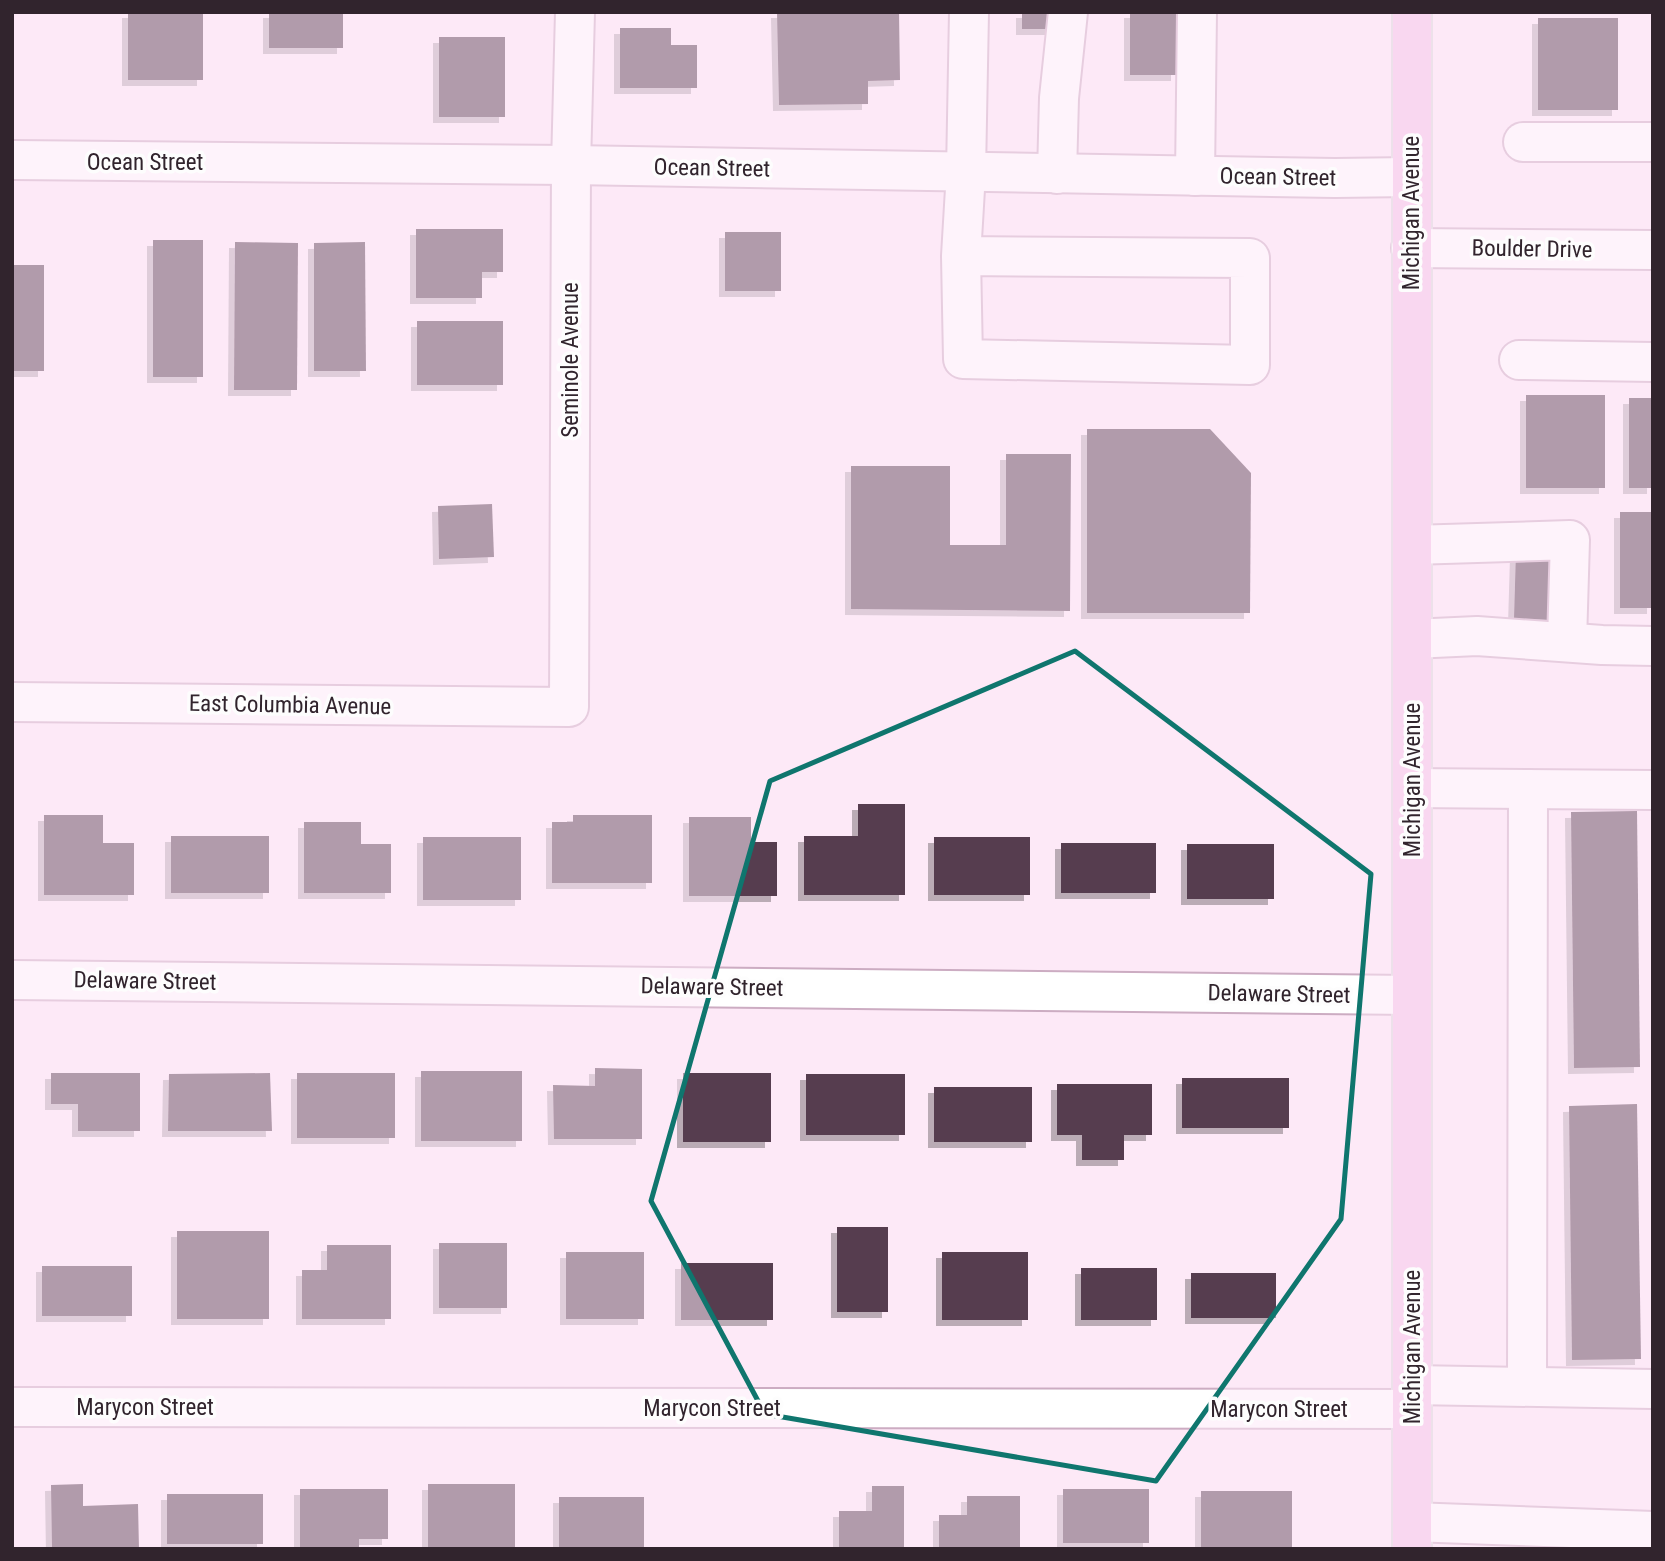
<svg xmlns="http://www.w3.org/2000/svg" width="1665" height="1561" viewBox="0 0 1665 1561" font-family="'Roboto Condensed',sans-serif">
  <style>
    .building { fill: #573c4f; filter: url(#shadow) }
    .lines { fill: none; stroke-linecap: round; stroke-linejoin: round }
    .minor-casing { stroke: #ccacc2; stroke-width: 42 }
    .major-casing { stroke: #dad8d9; stroke-width: 42 }
    .minor { stroke: #fff; stroke-width: 38 }
    .major { stroke: #f4c1e6; stroke-width: 38 }
    .marked { fill: none; stroke: #0f766e; stroke-width: 5; stroke-linejoin: round }
    .labels { text-anchor: middle; dominant-baseline: central; stroke-width: 7; stroke-linejoin: round; paint-order: stroke }
    .street-label { font-size: 23px; fill: #31242d; stroke: #fdfdfd }
  </style>
  <defs>
    <filter id="shadow"><feDropShadow dx="-6" dy="6" stdDeviation="0" flood-color="#0004"/></filter>
  </defs>
  <rect width="100%" height="100%" fill="#fde9f7"/>
  <g class="building">
    <rect x="128" y="12" width="75" height="68"/>
    <rect x="269" y="12" width="74" height="36"/>
    <polygon points="777,12 899,12 900,80 868,81 868,104 779,105"/>
    <rect x="1022" y="12" width="30" height="17"/>
    <rect x="1130" y="12" width="47" height="63"/>
    <rect x="1538" y="18" width="80" height="92"/>
    <polygon points="620,28 671,28 671,45 697,45 697,88 620,88"/>
    <rect x="439" y="37" width="66" height="80"/>
    <polygon points="416,229 503,229 503,272 482,272 482,298 416,298"/>
    <rect x="725" y="232" width="56" height="59"/>
    <rect x="153" y="240" width="50" height="137"/>
    <polygon points="235,242 298,243 297,390 234,390"/>
    <polygon points="365,242 366,371 314,371 314,243"/>
    <rect x="12" y="265" width="32" height="106"/>
    <rect x="417" y="321" width="86" height="64"/>
    <rect x="1526" y="395" width="79" height="93"/>
    <rect x="1629" y="398" width="24" height="90"/>
    <polygon points="1087,429 1210,429 1251,473 1250,613 1087,613"/>
    <polygon points="1006,454 1071,454 1070,611 851,609 851,466 950,466 950,545 1006,545"/>
    <polygon points="492,504 494,557 439,559 438,506"/>
    <rect x="1620" y="512" width="33" height="96"/>
    <polygon points="1516,551 1554,552 1553,620 1514,619"/>
    <polygon points="858,804 905,804 905,895 804,895 804,836 858,836"/>
    <polygon points="1637,811 1640,1067 1574,1068 1571,812"/>
    <polygon points="44,815 103,815 103,843 134,843 134,895 44,895"/>
    <polygon points="573,815 652,815 652,883 552,883 552,822 573,822"/>
    <polygon points="689,817 751,817 751,842 777,842 777,896 689,896"/>
    <polygon points="304,822 361,822 361,844 391,844 391,893 304,893"/>
    <rect x="171" y="836" width="98" height="57"/>
    <rect x="423" y="837" width="98" height="63"/>
    <rect x="934" y="837" width="96" height="58"/>
    <rect x="1061" y="843" width="95" height="50"/>
    <rect x="1187" y="844" width="87" height="55"/>
    <polygon points="595,1068 642,1069 642,1139 554,1139 553,1085 595,1086"/>
    <rect x="421" y="1071" width="101" height="70"/>
    <polygon points="51,1073 140,1073 140,1131 78,1131 78,1104 51,1104"/>
    <polygon points="270,1073 272,1131 168,1131 169,1074"/>
    <rect x="297" y="1073" width="98" height="65"/>
    <rect x="683" y="1073" width="88" height="69"/>
    <rect x="806" y="1074" width="99" height="61"/>
    <rect x="1182" y="1078" width="107" height="50"/>
    <polygon points="1057,1084 1152,1084 1152,1135 1124,1135 1124,1160 1082,1160 1082,1135 1057,1135"/>
    <rect x="934" y="1087" width="98" height="55"/>
    <polygon points="1637,1104 1641,1359 1572,1360 1569,1106"/>
    <rect x="837" y="1227" width="51" height="85"/>
    <rect x="177" y="1231" width="92" height="88"/>
    <rect x="439" y="1243" width="68" height="65"/>
    <polygon points="327,1245 391,1245 391,1319 302,1319 302,1270 327,1270"/>
    <rect x="566" y="1252" width="78" height="67"/>
    <rect x="942" y="1252" width="86" height="68"/>
    <rect x="681" y="1263" width="92" height="57"/>
    <rect x="42" y="1266" width="90" height="50"/>
    <rect x="1081" y="1268" width="76" height="52"/>
    <rect x="1191" y="1273" width="85" height="45"/>
    <polygon points="83,1484 83,1506 138,1504 139,1549 52,1549 51,1485"/>
    <rect x="428" y="1484" width="87" height="65"/>
    <polygon points="872,1486 904,1486 904,1549 839,1549 839,1511 872,1511"/>
    <polygon points="300,1489 388,1489 388,1539 359,1539 359,1549 300,1549"/>
    <rect x="1063" y="1489" width="86" height="54"/>
    <rect x="1201" y="1491" width="91" height="58"/>
    <rect x="167" y="1494" width="96" height="50"/>
    <polygon points="967,1496 1020,1496 1020,1549 939,1549 939,1515 967,1515"/>
    <rect x="559" y="1497" width="85" height="52"/>
  </g>
  <g class="lines">
    <defs>
      <g id="minor">
        <polyline points="1523,142 1653,142"/>
        <polyline points="12,160 571,165 1335,178 1411,177"/>
        <polyline points="1057,174 1059,98 1068,12"/>
        <polyline points="1195,176 1197,12"/>
        <polyline points="1411,248 1653,250"/>
        <polyline points="961,256 1250,258 1250,365 963,359 961,256 966,172 969,12"/>
        <polyline points="1519,360 1653,362"/>
        <polyline points="1412,545 1570,540 1567,642"/>
        <polyline points="1412,639 1477,636 1602,645 1653,646"/>
        <polyline points="12,702 569,707 571,165 575,12"/>
        <polyline points="1412,788 1653,790"/>
        <polyline points="12,980 1412,995"/>
        <polyline points="1412,1385 1653,1389"/>
        <polyline points="1527,1386 1528,789"/>
        <polyline points="12,1407 1412,1409"/>
        <polyline points="1412,1522 1653,1531"/>
      </g>
      <polyline id="major" points="1412,12 1412,1549"/>
    </defs>
    <use href="#minor" class="minor-casing"/>
    <use href="#major" class="major-casing"/>
    <use href="#minor" class="minor"/>
    <use href="#major" class="major"/>
  </g>
  <path d="M0 0H1665V1561H0ZM1075 651 1371 874 1341 1219 1156 1481 765 1414 651 1201 770 781Z" fill="#fde9f7" fill-opacity=".55" fill-rule="evenodd"/>
  <path class="marked" d="M1075 651 1371 874 1341 1219 1156 1481 765 1414 651 1201 770 781Z"/>
  <g class="labels">
    <g class="street-label">
      <text x="145" y="162">Ocean Street</text>
      <text transform="translate(712 168) rotate(1)">Ocean Street</text>
      <text transform="translate(1278 177) rotate(1)">Ocean Street</text>
      <text transform="translate(1411 213) rotate(-90)">Michigan Avenue</text>
      <text transform="translate(1532 249) rotate(1)">Boulder Drive</text>
      <text transform="translate(570 360) rotate(-90)">Seminole Avenue</text>
      <text transform="translate(290 705) rotate(1)">East Columbia Avenue</text>
      <text transform="translate(1412 780) rotate(-90)">Michigan Avenue</text>
      <text transform="translate(145 981) rotate(1)">Delaware Street</text>
      <text transform="translate(712 987) rotate(1)">Delaware Street</text>
      <text transform="translate(1279 994) rotate(1)">Delaware Street</text>
      <text transform="translate(1412 1347) rotate(-90)">Michigan Avenue</text>
      <text x="145" y="1407">Marycon Street</text>
      <text x="712" y="1408">Marycon Street</text>
      <text x="1279" y="1409">Marycon Street</text>
    </g>
  </g>
  <rect width="1665" height="1561" fill="none" stroke="#31242d" stroke-width="28"/>
</svg>
